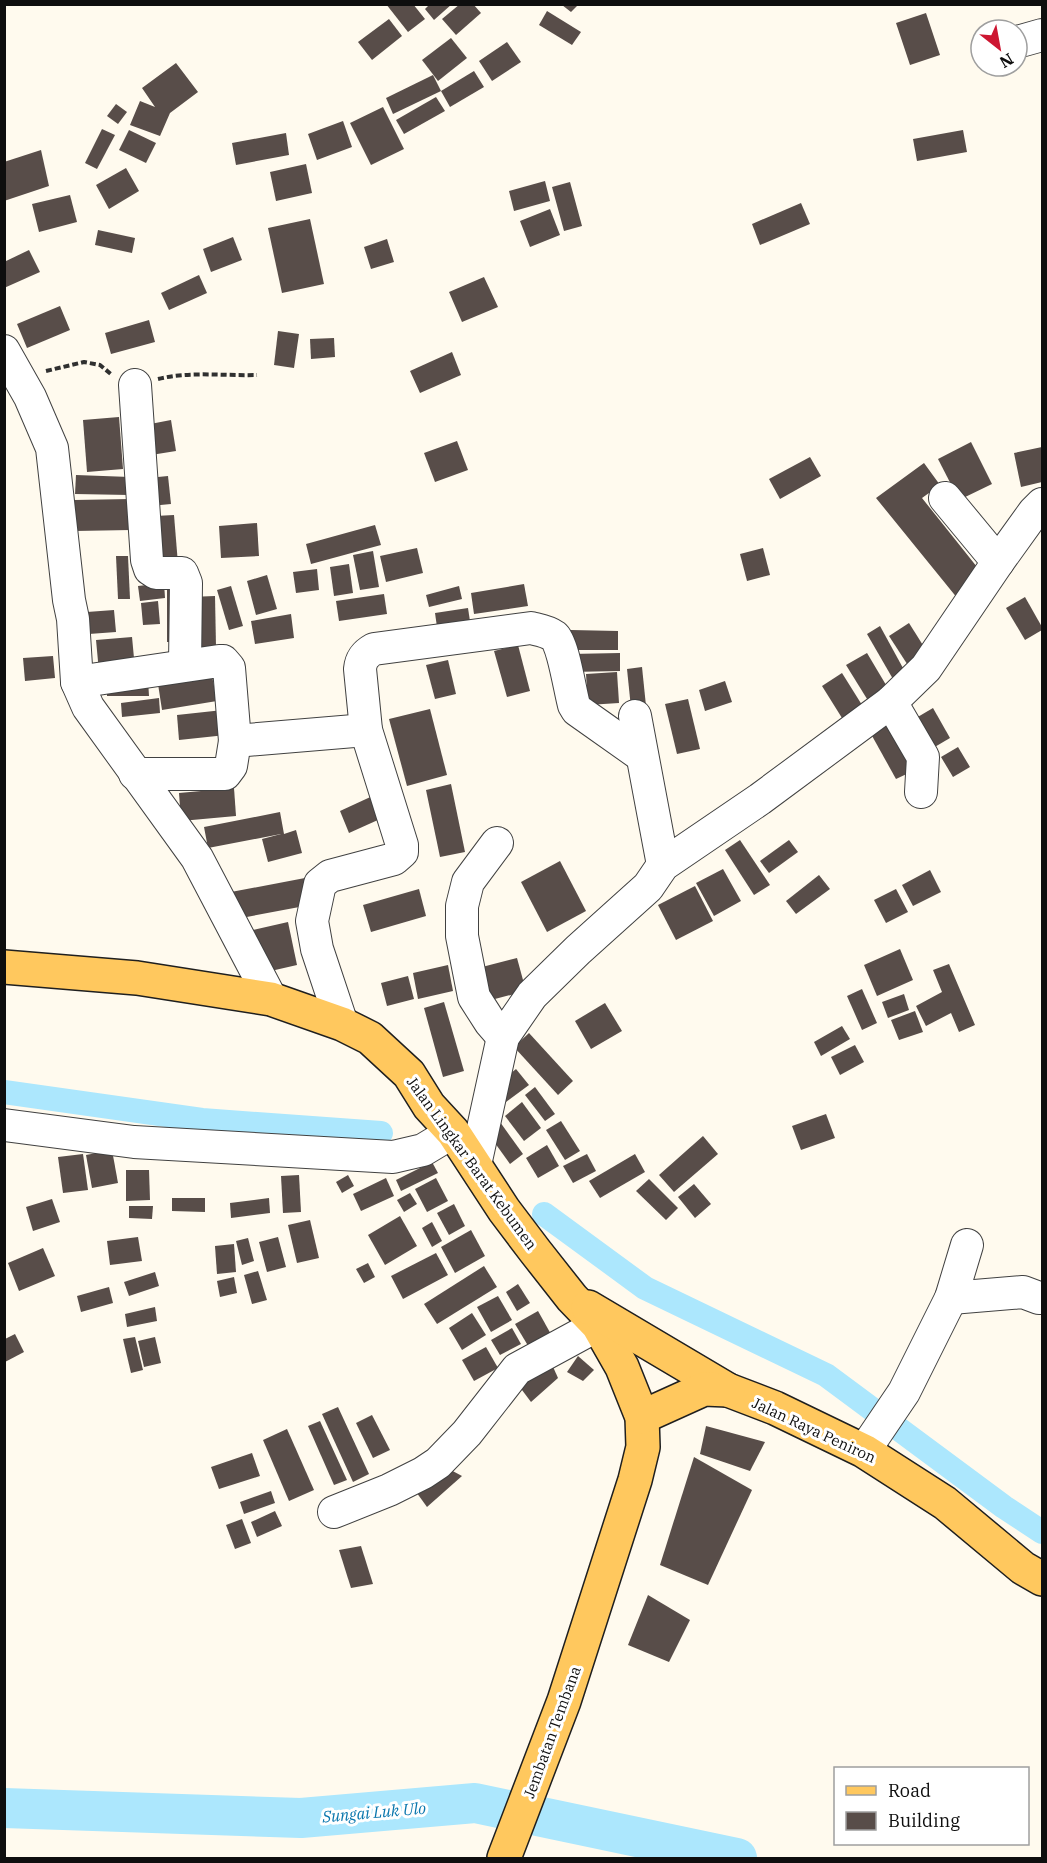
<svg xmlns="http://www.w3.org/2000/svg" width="1047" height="1863" viewBox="0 0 1047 1863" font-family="'IBM Plex Serif',serif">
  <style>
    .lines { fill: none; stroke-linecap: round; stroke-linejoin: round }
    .canal { stroke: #ace7fd; stroke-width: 24 }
    .river { stroke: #ace7fd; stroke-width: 40 }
    .building { fill: #584d49 }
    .minor-casing { stroke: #414141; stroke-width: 34 }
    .major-casing { stroke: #1f1f1f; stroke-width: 36 }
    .path { stroke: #303030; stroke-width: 4; stroke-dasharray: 6 3; stroke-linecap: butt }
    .minor { stroke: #fff; stroke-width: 32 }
    .major { stroke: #ffc85e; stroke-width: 33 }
    .labels { text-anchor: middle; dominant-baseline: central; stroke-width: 6; stroke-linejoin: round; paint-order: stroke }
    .street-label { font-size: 15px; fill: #0e0e0e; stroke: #fff }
    .water-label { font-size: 16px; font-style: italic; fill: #0976ad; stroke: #fff }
  </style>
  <rect width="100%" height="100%" fill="#fffaee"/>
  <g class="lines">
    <g class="canal">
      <polyline points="4,1092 202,1120 381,1133"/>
      <polyline points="544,1214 645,1288 826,1375 1004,1507 1042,1532"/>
    </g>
    <polyline class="river" points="4,1808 301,1818 475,1803 737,1858"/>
  </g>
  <g class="building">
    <polygon points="386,4 413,4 425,19 408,32"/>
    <polygon points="430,4 452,4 434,20 425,9"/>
    <polygon points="460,4 473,4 481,13 456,35 442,19"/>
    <polygon points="562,5 578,5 571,12"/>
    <polygon points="547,11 581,32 572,45 539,25"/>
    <polygon points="926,13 940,55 910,65 896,23"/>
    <polygon points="389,19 402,36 372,60 358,42"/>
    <polygon points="451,38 467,58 438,81 422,60"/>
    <polygon points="507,42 521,62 492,81 479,61"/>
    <polygon points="176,63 198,92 170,113 160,136 130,125 140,101 155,107 142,88"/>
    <polygon points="474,71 484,87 450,107 441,91"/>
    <polygon points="433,75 441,91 393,114 386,98"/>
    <polygon points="436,97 445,111 404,134 396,120"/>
    <polygon points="116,104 127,112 118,124 107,116"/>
    <polygon points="383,107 404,149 371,165 350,123"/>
    <polygon points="343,121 352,147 317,160 308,134"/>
    <polygon points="102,129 115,135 97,169 85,163"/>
    <polygon points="129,130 156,143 146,163 119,150"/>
    <polygon points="963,130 967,152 917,161 913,139"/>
    <polygon points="286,133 289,155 236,165 232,143"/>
    <polygon points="41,150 49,186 4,201 4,162"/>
    <polygon points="306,164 312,193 276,201 270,172"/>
    <polygon points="126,168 139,191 109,209 96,185"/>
    <polygon points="545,181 550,201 514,211 509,191"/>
    <polygon points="570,182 582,226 564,231 552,187"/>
    <polygon points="70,195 77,222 39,232 32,204"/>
    <polygon points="801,203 810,224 760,245 752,224"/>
    <polygon points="550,209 560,235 530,247 520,221"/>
    <polygon points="310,219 324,284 282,293 268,228"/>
    <polygon points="98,230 135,238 132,253 95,245"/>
    <polygon points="233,237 242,260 211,272 203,249"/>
    <polygon points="387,239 394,262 371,269 364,247"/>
    <polygon points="29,250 40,272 4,288 4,262"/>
    <polygon points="199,275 207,293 169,310 161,293"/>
    <polygon points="484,277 498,307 462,322 449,292"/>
    <polygon points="60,306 70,330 27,348 17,324"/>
    <polygon points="149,320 155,342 111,354 105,333"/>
    <polygon points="278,331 299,334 294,368 274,365"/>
    <polygon points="334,338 335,357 311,359 310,339"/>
    <polygon points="452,352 461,375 420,393 410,371"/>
    <polygon points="119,417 123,469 87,472 83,420"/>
    <polygon points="171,420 176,451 151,455 145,425"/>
    <polygon points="457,441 468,470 435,482 424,453"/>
    <polygon points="971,442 992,484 959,500 938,459"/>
    <polygon points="1042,447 1042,482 1021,487 1014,453"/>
    <polygon points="810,457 821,476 780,499 769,479"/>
    <polygon points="924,463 940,485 922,498 985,577 958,599 876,498"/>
    <polygon points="76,475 130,477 129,495 75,494"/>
    <polygon points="168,476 171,504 150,506 148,478"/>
    <polygon points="130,499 131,530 75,531 74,500"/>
    <polygon points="174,515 178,564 159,566 155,516"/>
    <polygon points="257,523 259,556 221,558 219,526"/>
    <polygon points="375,525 381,545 311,564 306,544"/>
    <polygon points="417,548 423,573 386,582 380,556"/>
    <polygon points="763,548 770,575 747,581 740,554"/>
    <polygon points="373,551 379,587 360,590 353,555"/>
    <polygon points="116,556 128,556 130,599 118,599"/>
    <polygon points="349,564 353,593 334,596 330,567"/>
    <polygon points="317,569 319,590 296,593 293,572"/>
    <polygon points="267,575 277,609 256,615 247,581"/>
    <polygon points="164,583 165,598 140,601 138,586"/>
    <polygon points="524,584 528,606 474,614 471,593"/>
    <polygon points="231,586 243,626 229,630 217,590"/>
    <polygon points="459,586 462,599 429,607 426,595"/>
    <polygon points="183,587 183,642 167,642 167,588"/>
    <polygon points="384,594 387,614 339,621 336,601"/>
    <polygon points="215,596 216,647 190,648 189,597"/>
    <polygon points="1025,597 1042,627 1042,630 1025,640 1006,608"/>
    <polygon points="158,601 160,624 143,625 141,603"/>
    <polygon points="468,608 471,628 438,634 435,613"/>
    <polygon points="114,610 116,632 89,634 87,612"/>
    <polygon points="291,614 294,638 255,644 251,621"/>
    <polygon points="909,623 931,658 911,670 889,636"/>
    <polygon points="880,626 909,679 897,686 867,634"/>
    <polygon points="571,630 618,631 618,650 571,650"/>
    <polygon points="132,637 135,669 99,672 96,640"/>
    <polygon points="518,645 530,691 507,697 494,651"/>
    <polygon points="620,653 620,671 570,672 570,654"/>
    <polygon points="867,653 892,695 872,707 846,665"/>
    <polygon points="53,656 55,678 25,681 23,658"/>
    <polygon points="448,660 456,694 435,699 426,665"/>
    <polygon points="642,667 646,706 631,708 627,669"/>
    <polygon points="617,672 619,703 588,705 586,674"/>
    <polygon points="842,673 867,713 847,726 822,686"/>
    <polygon points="212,676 217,701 162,710 158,684"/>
    <polygon points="148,679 149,696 107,696 107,680"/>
    <polygon points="725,681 732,702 705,711 699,690"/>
    <polygon points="159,698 160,713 122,717 121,703"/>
    <polygon points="688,699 700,749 677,754 665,704"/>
    <polygon points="933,708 950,738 933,748 916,718"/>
    <polygon points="430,709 447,775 407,786 389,719"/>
    <polygon points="223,710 226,735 179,740 177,715"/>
    <polygon points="888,724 913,771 896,779 871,734"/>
    <polygon points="958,747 970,767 953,777 941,757"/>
    <polygon points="451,784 465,852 440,857 426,790"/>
    <polygon points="234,788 236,816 181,821 179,793"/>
    <polygon points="379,793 389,815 349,833 340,811"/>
    <polygon points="280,812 284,834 296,830 302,853 268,862 262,839 281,834 208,848 204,827"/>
    <polygon points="740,840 770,885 754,895 725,850"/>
    <polygon points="789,840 798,852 769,873 760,861"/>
    <polygon points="560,861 586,911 547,932 521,882"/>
    <polygon points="723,869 741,901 714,916 696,883"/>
    <polygon points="930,870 941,892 913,906 902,885"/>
    <polygon points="819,875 830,889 796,914 786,901"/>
    <polygon points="305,878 310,905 236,919 231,892"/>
    <polygon points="695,886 713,921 676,940 658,905"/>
    <polygon points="419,889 426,916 371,932 363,905"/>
    <polygon points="896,889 908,912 886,923 874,900"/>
    <polygon points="288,922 297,965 262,973 253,930"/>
    <polygon points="900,949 913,980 877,996 864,965"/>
    <polygon points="517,958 526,991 491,1000 482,967"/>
    <polygon points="949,964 975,1025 959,1032 951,1013 926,1026 916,1006 942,992 933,970"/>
    <polygon points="448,965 453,991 418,999 413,973"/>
    <polygon points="408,976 414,999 387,1006 381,983"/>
    <polygon points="862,989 877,1023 862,1030 847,996"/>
    <polygon points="904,994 909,1010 888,1018 882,1002"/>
    <polygon points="444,1002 464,1071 443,1077 424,1008"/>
    <polygon points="605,1003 622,1031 591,1049 575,1021"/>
    <polygon points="915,1011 923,1032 899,1040 891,1020"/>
    <polygon points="842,1026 850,1039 821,1056 814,1042"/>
    <polygon points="529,1033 573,1081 558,1095 514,1047"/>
    <polygon points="855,1045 864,1062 840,1075 831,1057"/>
    <polygon points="516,1069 529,1085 506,1102 494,1087"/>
    <polygon points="535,1087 555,1114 545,1121 525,1095"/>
    <polygon points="522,1102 541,1128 524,1141 505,1116"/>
    <polygon points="826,1114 835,1138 801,1150 792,1126"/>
    <polygon points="561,1121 580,1151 565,1160 546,1130"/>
    <polygon points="500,1122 523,1154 510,1164 487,1132"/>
    <polygon points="703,1136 718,1154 674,1192 659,1175"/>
    <polygon points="547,1145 559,1166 538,1178 526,1158"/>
    <polygon points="112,1150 118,1183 92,1188 86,1155"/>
    <polygon points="83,1154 88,1190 63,1193 58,1157"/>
    <polygon points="587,1154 596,1171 573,1183 563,1166"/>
    <polygon points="635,1154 645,1172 600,1198 589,1181"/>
    <polygon points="432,1162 438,1173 401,1191 396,1180"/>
    <polygon points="126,1170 149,1170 150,1200 126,1201"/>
    <polygon points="299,1175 301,1212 283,1213 281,1176"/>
    <polygon points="348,1175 354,1186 342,1193 336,1182"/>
    <polygon points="386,1178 394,1196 361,1211 353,1194"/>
    <polygon points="436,1178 448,1201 427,1212 415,1189"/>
    <polygon points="649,1179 678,1208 666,1220 636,1191"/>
    <polygon points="694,1184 711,1204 695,1218 678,1197"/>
    <polygon points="410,1193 417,1204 404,1212 397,1200"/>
    <polygon points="172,1198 205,1198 205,1212 172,1211"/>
    <polygon points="269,1198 270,1213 231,1218 230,1203"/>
    <polygon points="52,1199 60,1222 33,1231 26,1207"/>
    <polygon points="454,1204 465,1226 449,1235 437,1213"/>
    <polygon points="129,1206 153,1206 152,1219 129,1218"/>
    <polygon points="400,1216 417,1246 385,1265 368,1235"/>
    <polygon points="310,1220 319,1258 297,1263 288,1225"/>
    <polygon points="432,1222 442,1241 432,1247 422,1228"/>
    <polygon points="471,1230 485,1256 455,1273 441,1247"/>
    <polygon points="138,1237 142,1261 110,1265 107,1241"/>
    <polygon points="278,1237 286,1267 267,1272 259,1242"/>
    <polygon points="248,1238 254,1261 242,1265 236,1241"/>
    <polygon points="234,1244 236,1272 217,1274 215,1246"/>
    <polygon points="43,1248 55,1276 19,1291 8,1263"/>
    <polygon points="436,1253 448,1275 403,1299 391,1276"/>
    <polygon points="368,1263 375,1277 364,1283 356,1269"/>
    <polygon points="484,1266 497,1287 437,1324 424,1304"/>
    <polygon points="258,1271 267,1300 252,1304 244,1275"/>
    <polygon points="155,1272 159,1286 129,1296 124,1282"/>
    <polygon points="234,1277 237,1293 220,1297 217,1281"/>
    <polygon points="518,1284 530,1303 517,1311 506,1292"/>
    <polygon points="109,1287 113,1303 81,1312 77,1296"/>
    <polygon points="498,1296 512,1320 491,1332 477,1307"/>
    <polygon points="155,1307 157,1321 127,1327 125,1314"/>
    <polygon points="538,1311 552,1336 530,1349 515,1324"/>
    <polygon points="472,1313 486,1335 462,1350 449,1328"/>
    <polygon points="512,1328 521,1344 500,1355 491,1340"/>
    <polygon points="15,1334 24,1352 5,1362 5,1339"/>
    <polygon points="135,1337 143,1370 131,1373 123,1339"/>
    <polygon points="155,1337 161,1363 144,1367 138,1341"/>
    <polygon points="486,1347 498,1368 474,1381 462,1360"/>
    <polygon points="578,1356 594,1370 583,1381 567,1372"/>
    <polygon points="550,1360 558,1378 531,1402 519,1386"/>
    <polygon points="338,1407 369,1474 353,1482 322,1414"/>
    <polygon points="372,1415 390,1450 373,1458 356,1423"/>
    <polygon points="320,1421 347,1480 334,1485 308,1426"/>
    <polygon points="706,1426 765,1442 750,1471 700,1454"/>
    <polygon points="287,1429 314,1490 289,1501 263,1440"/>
    <polygon points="252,1453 260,1476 219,1489 211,1467"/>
    <polygon points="694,1457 752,1490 708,1585 660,1565"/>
    <polygon points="447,1468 462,1476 427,1507 414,1489"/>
    <polygon points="271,1491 275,1503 244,1514 240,1502"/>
    <polygon points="275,1511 282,1526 257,1537 251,1522"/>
    <polygon points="242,1519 251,1543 235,1549 226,1525"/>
    <polygon points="361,1546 373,1584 351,1588 339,1550"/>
    <polygon points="648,1595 690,1620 669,1662 628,1645"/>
  </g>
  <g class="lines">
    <defs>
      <g id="minor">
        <polyline points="1017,42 1042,35"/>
        <polyline points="4,351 30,397 52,448 69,600 73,619 77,682 88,707 197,858 271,999"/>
        <polyline points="135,385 147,560 150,569 156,573 182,573 186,583 185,665"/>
        <polyline points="945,498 998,562"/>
        <polyline points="77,682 219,661 223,661 229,668 235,741 366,730"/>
        <polyline points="891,702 923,757 921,792"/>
        <polyline points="635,716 663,865"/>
        <polyline points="135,774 225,774 231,766 235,741"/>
        <polyline points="497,843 468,882 462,906 462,936 474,997 490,1022 503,1037"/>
        <path d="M342 1024 317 949 312 921 320 884 330 876 394 859 402 852V845L366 730 360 669C361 659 365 654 374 649L531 628C539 630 547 631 554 636 563 643 570 691 574 705L577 710 642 756"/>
        <polyline points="4,1125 134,1142 393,1157 423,1150 453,1132"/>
        <polyline points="475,1165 503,1037 532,995 578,950 648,887 663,865 760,799 891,702 926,668 998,562 1034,512 1042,504"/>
        <polyline points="951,1298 1023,1292 1039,1298 1042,1298"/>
        <polyline points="864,1451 904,1392 951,1298 967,1245"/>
        <polyline points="334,1512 389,1490 423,1473 438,1463 467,1433 517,1369 598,1325"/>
      </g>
      <g id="major">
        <polyline points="4,967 137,978 271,999 342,1024 370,1038 409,1074 429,1106 453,1132 504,1210 535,1251 572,1298 598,1325 622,1367 642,1417 643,1447 635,1480 564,1701 504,1858"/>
        <polyline points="588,1307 728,1390 775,1408 864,1451 945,1503 1023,1568 1042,1579"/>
        <polyline points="642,1417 704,1389 728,1390"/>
      </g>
    </defs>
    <use href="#minor" class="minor-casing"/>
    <use href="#major" class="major-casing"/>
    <g class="path">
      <polyline points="46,371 84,362 100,365 112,375"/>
      <path d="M158 379C191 371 223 376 257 375"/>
    </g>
    <use href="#minor" class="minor"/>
    <use href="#major" class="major"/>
  </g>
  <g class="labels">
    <g class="street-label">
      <text transform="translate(472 1163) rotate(54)">Jalan Lingkar Barat Kebumen</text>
      <text transform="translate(814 1430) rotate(25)">Jalan Raya Peniron</text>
      <text transform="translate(552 1732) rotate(-70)">Jembatan Tembana</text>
    </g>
    <g class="water-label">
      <text transform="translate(374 1812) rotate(-5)">Sungai Luk Ulo</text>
    </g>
  </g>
  <rect width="1047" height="1863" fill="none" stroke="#0e0e0e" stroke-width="12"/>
  <rect x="834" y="1767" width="195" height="78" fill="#ffffff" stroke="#9f9f9f" stroke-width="1.5"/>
  <rect x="846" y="1786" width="30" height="9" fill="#ffc85e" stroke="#9f9f9f" stroke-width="1.5"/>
  <text x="888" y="1797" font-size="18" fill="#0e0e0e">Road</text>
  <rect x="846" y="1812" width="30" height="18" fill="#584d49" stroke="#9f9f9f" stroke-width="1.5"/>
  <text x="888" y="1827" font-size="18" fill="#0e0e0e">Building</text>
  <g transform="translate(999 48) rotate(149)"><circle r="28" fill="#ffffff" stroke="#9f9f9f" stroke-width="1.5"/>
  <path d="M0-4.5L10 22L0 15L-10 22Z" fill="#cd1631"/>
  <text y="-9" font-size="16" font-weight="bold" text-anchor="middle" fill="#0e0e0e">N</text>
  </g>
</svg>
